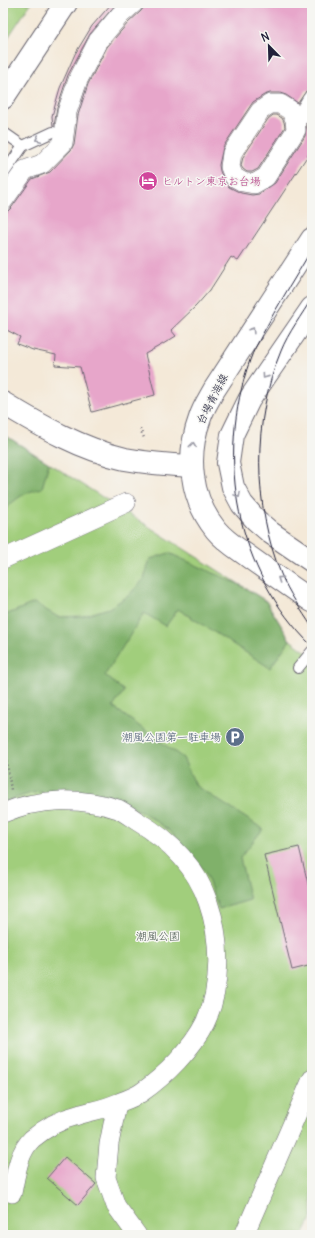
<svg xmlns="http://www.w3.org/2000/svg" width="315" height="1238" viewBox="0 0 315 1238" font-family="Delius,'Klee One',sans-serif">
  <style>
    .green { fill: #a1ce7b; stroke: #62785b }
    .forest { fill: #80b16b; stroke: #516a53 }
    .building { fill: #e7a6ca }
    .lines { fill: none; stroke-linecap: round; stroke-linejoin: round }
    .lane-casing { stroke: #6c6872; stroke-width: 12 }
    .street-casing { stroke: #6c6872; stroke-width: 20 }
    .secondary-casing { stroke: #6c6872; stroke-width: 24 }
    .path { stroke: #6c6872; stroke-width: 2.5; stroke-dasharray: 1 3; stroke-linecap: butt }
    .lane { stroke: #fff; stroke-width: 10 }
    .street { stroke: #fff; stroke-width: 19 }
    .secondary { stroke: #fff; stroke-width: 22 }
    .tram { stroke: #22223b; stroke-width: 1 }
    .oneway { stroke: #9c9ca7 }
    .labels { text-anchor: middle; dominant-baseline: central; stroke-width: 3; stroke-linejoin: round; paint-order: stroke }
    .hotel-label { font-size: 11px; fill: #b23c85; stroke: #f6f6f2; text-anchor: start }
    .street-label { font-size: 11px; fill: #22223b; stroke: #f6f6f2 }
    .service-label { font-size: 11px; fill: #4e5e75; stroke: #f6f6f2; text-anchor: end }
    .park-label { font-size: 11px; fill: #48564e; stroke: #f6f6f2 }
  </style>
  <rect width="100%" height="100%" fill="#f6f6f2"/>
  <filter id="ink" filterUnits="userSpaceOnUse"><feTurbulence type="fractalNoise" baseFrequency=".025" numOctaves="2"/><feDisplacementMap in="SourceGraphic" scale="8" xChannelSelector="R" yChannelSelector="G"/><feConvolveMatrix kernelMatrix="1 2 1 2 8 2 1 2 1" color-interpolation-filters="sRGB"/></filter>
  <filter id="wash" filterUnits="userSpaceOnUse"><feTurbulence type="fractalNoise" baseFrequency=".012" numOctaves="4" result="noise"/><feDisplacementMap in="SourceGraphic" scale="16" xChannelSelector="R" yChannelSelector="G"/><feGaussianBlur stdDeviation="0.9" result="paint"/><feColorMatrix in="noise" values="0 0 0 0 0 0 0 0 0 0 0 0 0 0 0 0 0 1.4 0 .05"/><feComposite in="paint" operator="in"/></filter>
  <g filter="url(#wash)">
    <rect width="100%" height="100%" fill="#f4e9d8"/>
    <g class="green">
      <polygon points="3,3 31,3 3,45"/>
      <polygon points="3,434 266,601 290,640 312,656 312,1216 303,1235 3,1235"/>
    </g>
    <g class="forest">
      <path d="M3 434 49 463 42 488C23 493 18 497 3 511Z"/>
      <polygon points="169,553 240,585 266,601 290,640 270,668 178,609 166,626 144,613 105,675 124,691 113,707 183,758 196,786 263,829 240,858 250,900 219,909 205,872 191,854 169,830 141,811 107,797 65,790 32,793 3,802 3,616 34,603 58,617 83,616 109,608 128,596 144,579 150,559"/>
    </g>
    <g id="blocks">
      <g class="building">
        <polygon points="112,3 117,3 90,34 68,75 57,108 54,126 53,126 52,116 60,88 75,54 92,26"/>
        <polygon points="145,3 312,3 312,89 306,91 298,103 286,95 280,93 270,93 264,95 253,102 223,147 219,165 220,171 224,181 229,187 241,193 252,195 259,194 275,183 305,136 307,124 312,120 312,149 238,261 231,257 210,290 196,306 171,330 176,336 163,344 145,354 155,395 92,412 80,367 55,365 56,355 33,350 17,344 20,337 3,328 3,212 8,211 12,207 32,179 50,172 71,150 74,144 78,115 88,84 107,47 128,23 141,11 144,7"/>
        <polygon points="273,115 277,115 282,118 284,122 285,127 258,169 252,172 247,172 243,169 241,166 243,157 268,119"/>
        <polygon points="299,847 312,900 312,965 292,970 264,855"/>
        <polygon points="65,1157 96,1184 78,1205 47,1178"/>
      </g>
    </g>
  </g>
  <g filter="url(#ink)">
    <use href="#blocks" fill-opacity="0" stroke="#6c6872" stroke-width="1"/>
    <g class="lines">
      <defs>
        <g id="lane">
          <polyline points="3,132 23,146"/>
          <polyline points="3,175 23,146 53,132"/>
          <polyline points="298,668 312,651"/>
        </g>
        <g id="street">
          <polygon points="270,104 280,104 290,110 295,119 296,130 266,177 254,184 243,182 234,177 230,167 232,153 260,111"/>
          <polyline points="295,119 305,112 312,100"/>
          <polyline points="3,201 25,170 42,164 63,143 67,112 78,80 98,41 120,15 134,3"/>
          <polyline points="3,559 126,503"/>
          <path d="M3 813C38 798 81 797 118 809 124 812 131 817 137 821 169 840 196 866 208 902 221 939 222 987 205 1023 192 1049 165 1076 142 1092 135 1097 126 1100 118 1103 105 1109 91 1111 78 1115 62 1119 45 1128 32 1139 18 1153 16 1174 12 1193"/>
          <polyline points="117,1104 109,1144 106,1178 116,1206 137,1235"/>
          <polyline points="244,1235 312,1079"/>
        </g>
        <g id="secondary">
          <polyline points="3,98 66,3"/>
          <path d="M312 239 214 390C209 399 203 408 200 418 186 456 190 498 216 530 225 541 238 549 249 557 270 572 291 587 312 601"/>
          <polyline points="312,308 249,400 232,435 228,463 233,487 242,504 256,520 271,533 312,561"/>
          <path d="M3 403C41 426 81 449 125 459 147 463 169 465 191 466"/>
        </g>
      </defs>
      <use href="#lane" class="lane-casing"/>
      <use href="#street" class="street-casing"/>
      <use href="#secondary" class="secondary-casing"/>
      <g class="path">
        <polyline points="140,429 145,440"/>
        <polyline points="3,737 11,790"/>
      </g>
      <use href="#lane" class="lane"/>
      <use href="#street" class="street"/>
      <use href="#secondary" class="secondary"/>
      <g class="tram">
        <path d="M312 249C295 278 277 306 262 335 258 343 253 351 250 360 215 459 236 572 312 646"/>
        <path d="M312 298C302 315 288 333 281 351 252 420 253 505 281 574 289 593 301 610 312 627"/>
      </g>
    </g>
    <defs><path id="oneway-chevron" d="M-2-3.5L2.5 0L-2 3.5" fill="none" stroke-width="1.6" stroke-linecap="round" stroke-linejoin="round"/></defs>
    <g class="oneway">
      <use href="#oneway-chevron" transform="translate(38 139) rotate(155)"/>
      <use href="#oneway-chevron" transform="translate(252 330) rotate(-57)"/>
      <use href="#oneway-chevron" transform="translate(265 376) rotate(125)"/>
      <use href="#oneway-chevron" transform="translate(193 445) rotate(-83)"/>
      <use href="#oneway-chevron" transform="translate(238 495) rotate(62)"/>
      <use href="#oneway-chevron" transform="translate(280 579) rotate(-146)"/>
    </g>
  </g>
  <defs>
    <symbol id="hotel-disc" viewBox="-11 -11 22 22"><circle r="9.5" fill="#d1479c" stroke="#f6f6f2"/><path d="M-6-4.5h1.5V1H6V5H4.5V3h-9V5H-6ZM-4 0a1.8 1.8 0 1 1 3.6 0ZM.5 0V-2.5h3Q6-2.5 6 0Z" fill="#fff"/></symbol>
    <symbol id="parking-disc" viewBox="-11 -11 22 22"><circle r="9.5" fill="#5c6f8a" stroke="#f6f6f2"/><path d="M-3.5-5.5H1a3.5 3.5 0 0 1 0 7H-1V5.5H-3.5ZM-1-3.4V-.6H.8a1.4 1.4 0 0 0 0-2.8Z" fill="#fff"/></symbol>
  </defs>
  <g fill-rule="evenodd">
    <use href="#hotel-disc" x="137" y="170" width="22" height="22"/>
    <use href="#parking-disc" x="224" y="726" width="22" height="22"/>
  </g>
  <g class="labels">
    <g class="hotel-label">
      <text x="162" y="181">ヒルトン東京お台場</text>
    </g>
    <g class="street-label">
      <text transform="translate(212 399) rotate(-63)">台場青海線</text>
    </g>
    <g class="service-label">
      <text x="221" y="737">潮風公園第一駐車場</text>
    </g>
    <g class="park-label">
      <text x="158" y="936">潮風公園</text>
    </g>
  </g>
  <rect width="315" height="1238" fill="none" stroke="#f6f6f2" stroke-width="16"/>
  <g transform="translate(269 46) rotate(337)" stroke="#f6f6f2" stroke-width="3" paint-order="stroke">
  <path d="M0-3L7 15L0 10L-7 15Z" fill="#22223b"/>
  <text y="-6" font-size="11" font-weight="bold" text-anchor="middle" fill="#22223b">N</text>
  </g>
</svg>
